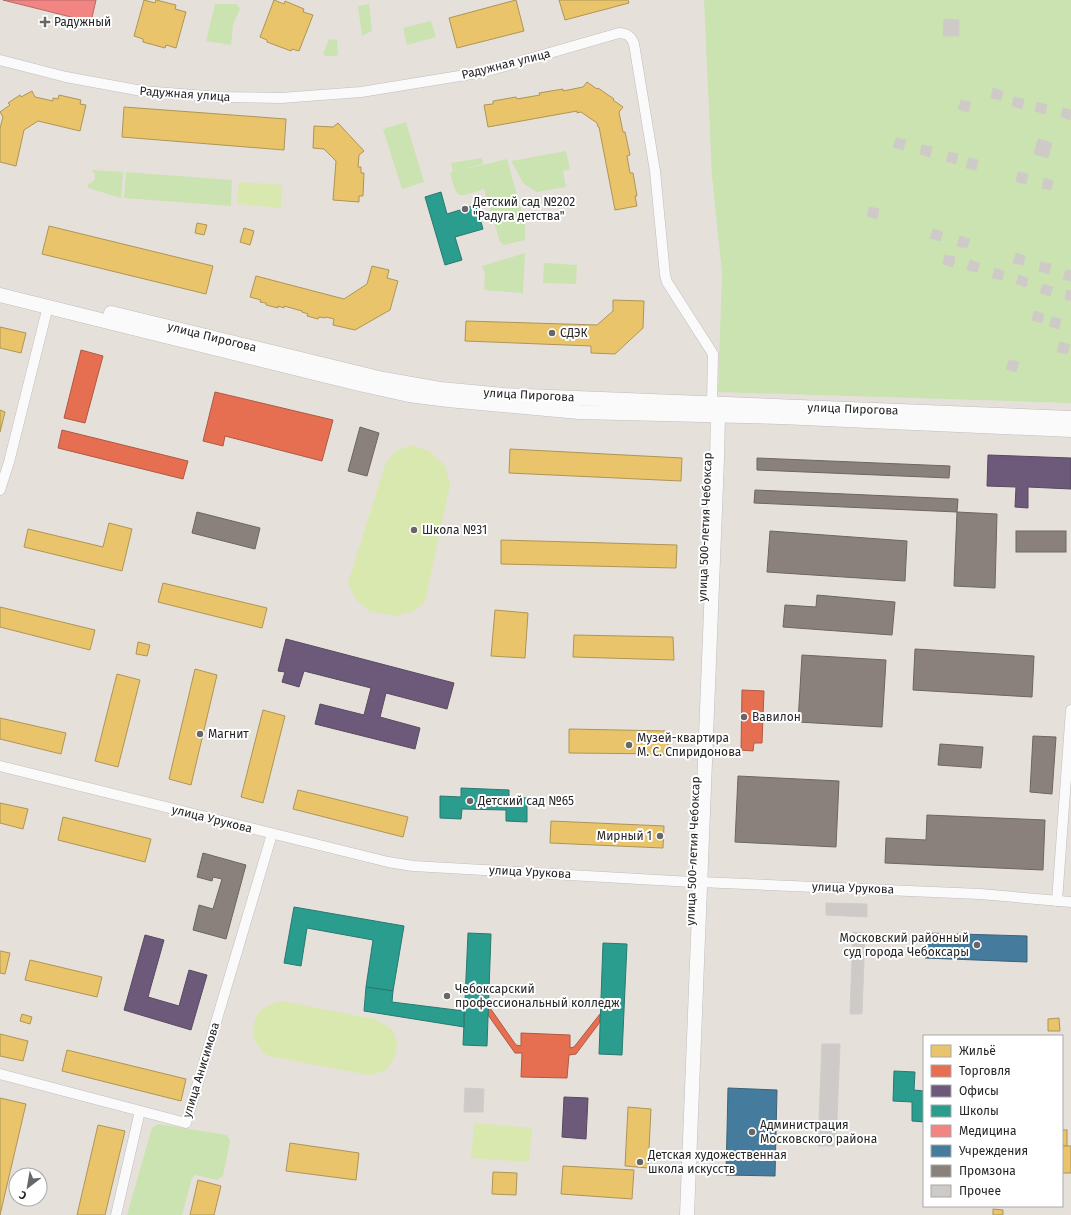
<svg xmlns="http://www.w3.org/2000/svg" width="1071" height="1215" viewBox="0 0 1071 1215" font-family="'Fira Sans',sans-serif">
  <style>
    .green { fill: #cae3b1 }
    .pitch { fill: #d8e8ae }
    .homes { fill: #e9c46a; stroke: #ae9556 }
    .shops { fill: #e76f51; stroke: #ad5944 }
    .offices { fill: #6d597a; stroke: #584a61 }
    .schools { fill: #2a9d8f; stroke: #297970 }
    .health { fill: #f28482; stroke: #b56866 }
    .public { fill: #457b9d; stroke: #3c6279 }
    .industry { fill: #8a817c; stroke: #6c6662 }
    .building { fill: #cecac7; stroke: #d0ccc7 }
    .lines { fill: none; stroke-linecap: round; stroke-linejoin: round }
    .street-casing { stroke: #bfbdbd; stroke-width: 11 }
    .secondary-casing { stroke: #bfbdbd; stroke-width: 15 }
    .street { stroke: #fbfafa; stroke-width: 10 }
    .secondary { stroke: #fbfafa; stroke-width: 14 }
    .poi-dot { fill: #696765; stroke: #fff; stroke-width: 1.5 }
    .labels { text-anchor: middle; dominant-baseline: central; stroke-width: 4; stroke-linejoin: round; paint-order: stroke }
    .poi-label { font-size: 12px; fill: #262626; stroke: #fff; text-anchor: start }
    .street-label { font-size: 12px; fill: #262626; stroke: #fff }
  </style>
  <rect width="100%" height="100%" fill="#e6e0db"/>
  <g class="green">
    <polygon points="704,0 1071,0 1071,403 718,392 722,273 712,176"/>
    <polygon points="215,4 237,4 240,9 233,25 231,45 206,41"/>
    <polygon points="369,4 372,31 362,36 358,6"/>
    <polygon points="431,21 436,37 407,45 403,28"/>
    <polygon points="329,39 337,40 338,54 336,56 326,56 323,54"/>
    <polygon points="406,122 424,182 402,189 383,129"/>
    <polygon points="566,151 570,169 563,171 566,187 537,192 524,184 511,161"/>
    <path d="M482 158 483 164 462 170 507 159 525 224V240L504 245 500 242 484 189C457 197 458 202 450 173L453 172 451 163Z"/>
    <polygon points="92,170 123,172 121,198 88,188 88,184 91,183 95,179 95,174 92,171"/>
    <polygon points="126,172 232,180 231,206 124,198"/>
    <polygon points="525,253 523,293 484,290 485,274 482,266"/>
    <polygon points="544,263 577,265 576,284 543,283"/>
    <polygon points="158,1124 227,1135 230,1141 223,1176 217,1180 195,1175 192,1178 182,1215 127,1215 152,1128"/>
  </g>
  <g class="pitch">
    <polygon points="239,182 282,185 281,208 237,204"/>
    <polygon points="412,445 429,451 445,466 450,485 425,602 414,611 395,616 370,611 356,600 348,583 386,462 396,451"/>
    <path d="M281 1001 374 1019C381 1023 390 1026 394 1033 401 1046 394 1065 382 1072 378 1073 373 1074 369 1075L268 1056C257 1047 251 1038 254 1024 255 1021 255 1017 257 1015 261 1007 273 1003 281 1001Z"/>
    <polygon points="474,1123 532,1128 529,1162 471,1158"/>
  </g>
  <g class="homes">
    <polygon points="144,0 155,3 156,0 176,5 175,9 186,12 176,48 166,45 165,48 143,42 143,39 134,36"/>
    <polygon points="274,0 284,4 285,1 304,9 303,12 313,15 299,51 292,49 291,51 267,42 267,40 260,37"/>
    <polygon points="516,0 524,31 457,48 449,18"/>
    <polygon points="559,0 628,0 629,3 565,20"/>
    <polygon points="587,82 597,89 598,88 614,99 613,100 623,107 619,112 623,132 625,132 630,155 627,156 630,173 633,173 637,196 635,196 637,206 615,210 599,127 598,127 597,123 581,112 577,113 577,111 488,127 484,105 493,104 493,101 516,97 517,99 540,95 539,93 563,89 563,91 583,87"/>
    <polygon points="32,91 35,97 53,101 53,98 58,99 59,95 81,100 80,104 86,105 80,131 38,121 24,130 16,166 0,162 0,128 3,117 0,112 10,105 8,103 20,95 21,97"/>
    <polygon points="124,107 286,119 284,150 122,137"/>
    <polygon points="338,123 364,151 359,155 358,167 361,167 361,173 364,173 363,196 359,196 359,202 333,200 336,161 324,149 313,148 314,126 333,127"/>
    <polygon points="197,223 207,225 204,235 195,233"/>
    <polygon points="49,226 213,266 206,294 42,254"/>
    <polygon points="244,228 254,231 250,245 240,242"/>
    <polygon points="372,266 389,270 387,278 398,281 390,310 355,330 333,325 334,319 326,317 325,318 319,317 318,319 307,316 308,314 302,312 302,311 284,306 284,308 278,306 278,308 266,305 266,303 260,302 261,300 250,297 256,276 344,299 367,284"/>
    <polygon points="613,300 644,301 643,328 615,354 591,353 591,346 465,341 466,321 597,325 613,311"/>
    <polygon points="0,327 26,333 21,353 0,348"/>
    <polygon points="0,410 5,412 0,432"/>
    <polygon points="510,449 682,458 681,481 509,473"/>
    <polygon points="109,523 132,529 122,571 24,547 28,529 103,547"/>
    <polygon points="501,540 677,545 676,568 501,564"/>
    <polygon points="163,583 267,608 262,628 158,602"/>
    <polygon points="0,607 95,630 90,650 0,627"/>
    <polygon points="495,610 528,613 525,658 491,656"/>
    <polygon points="574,635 673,637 674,660 573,657"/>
    <polygon points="138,642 150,645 147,656 136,654"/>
    <polygon points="195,669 217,675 191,785 169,779"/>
    <polygon points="117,674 140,680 118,767 95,761"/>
    <polygon points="263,710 285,716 263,803 241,797"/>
    <polygon points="0,718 66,733 61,754 0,739"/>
    <polygon points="569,729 668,731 668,754 569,753"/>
    <polygon points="298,790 408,817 403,837 293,809"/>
    <polygon points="0,803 28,809 23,829 0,823"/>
    <polygon points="63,817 151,839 145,862 58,840"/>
    <polygon points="551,821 664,826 663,848 550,843"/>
    <polygon points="0,951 10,953 5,974 0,973"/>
    <polygon points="30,960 102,977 97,997 25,980"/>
    <polygon points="22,1014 32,1017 30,1024 20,1021"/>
    <polygon points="1059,1018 1060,1031 1048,1031 1048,1019"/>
    <polygon points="0,1034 28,1041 23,1061 0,1056"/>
    <polygon points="67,1050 186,1079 181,1101 62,1071"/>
    <polygon points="0,1098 26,1104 0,1215"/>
    <polygon points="628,1107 651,1109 648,1168 625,1166"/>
    <polygon points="98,1125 125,1131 105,1215 77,1215"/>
    <rect x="1062" y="1130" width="5" height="16"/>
    <polygon points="290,1143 359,1153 356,1180 286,1171"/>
    <rect x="1062" y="1146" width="9" height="27"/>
    <polygon points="563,1166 634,1170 632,1199 561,1194"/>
    <polygon points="493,1172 517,1173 516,1195 492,1194"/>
    <polygon points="198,1180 221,1186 214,1215 190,1215"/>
    <polygon points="993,1209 1003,1210 1003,1215 993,1215"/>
  </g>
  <g class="shops">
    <polygon points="81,350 103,356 85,423 64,418"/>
    <polygon points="215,392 333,420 322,461 225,436 223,446 203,441"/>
    <polygon points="62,430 188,461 183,479 58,448"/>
    <polygon points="742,690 764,691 762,743 754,743 753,751 741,750"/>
    <polygon points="488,1005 516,1045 521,1046 521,1033 570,1035 570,1048 574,1047 600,1014 600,1022 576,1054 569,1055 567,1078 521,1077 522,1053 515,1053 488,1015"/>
  </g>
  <g class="offices">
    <polygon points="988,455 1071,458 1071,489 1028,487 1028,508 1015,507 1016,487 987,486"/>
    <polygon points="286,639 454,683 447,709 386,693 380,717 420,728 415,749 315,724 320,704 364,715 371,688 304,671 299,687 282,682 285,672 278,671"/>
    <polygon points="145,935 164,940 148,997 179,1006 189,970 207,975 191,1030 124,1010"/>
    <polygon points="564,1097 588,1098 586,1139 562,1137"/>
  </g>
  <g class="schools">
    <polygon points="441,192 447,214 476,205 483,229 455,237 462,260 445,265 425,197"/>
    <polygon points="461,788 509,790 509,797 527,798 527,822 506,821 506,810 462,809 461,819 440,818 440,796 461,797"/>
    <polygon points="294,907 404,926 393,991 366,987 373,940 307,928 301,966 284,963"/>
    <polygon points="468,933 491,934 487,1046 463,1045"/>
    <polygon points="603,943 627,944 622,1055 599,1054"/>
    <polygon points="366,987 393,991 392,1002 464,1011 464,1027 364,1011"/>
    <polygon points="894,1071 915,1072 914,1090 924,1091 924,1122 912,1121 912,1102 893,1101"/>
  </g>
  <polygon class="health" points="3,0 96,0 91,22"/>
  <g class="public">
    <polygon points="925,933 1027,936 1027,962 925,958"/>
    <polygon points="728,1088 777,1090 775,1176 726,1175"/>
  </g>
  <g class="industry">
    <polygon points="360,427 379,433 367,476 348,471"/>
    <polygon points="757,458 950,466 949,478 757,470"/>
    <polygon points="755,490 958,499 957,512 754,503"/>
    <polygon points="197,512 260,528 255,549 192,533"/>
    <polygon points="957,512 997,514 995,588 954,586"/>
    <polygon points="770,531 907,541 905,581 767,572"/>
    <rect x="1016" y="531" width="50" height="21"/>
    <polygon points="817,595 895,602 892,635 783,627 785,605 816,607"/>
    <polygon points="915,649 1034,656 1032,697 913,690"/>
    <polygon points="802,655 886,660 882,727 798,722"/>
    <polygon points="1033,736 1056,737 1052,794 1030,792"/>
    <polygon points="940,744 983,747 981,768 938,765"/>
    <polygon points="738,776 839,781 836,847 735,842"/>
    <polygon points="927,815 1045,820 1043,870 885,863 886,838 926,840"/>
    <polygon points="203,853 246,865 226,939 193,930 199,905 213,909 222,879 213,877 212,881 197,877"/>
  </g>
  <g class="building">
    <polygon points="944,19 959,20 959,36 943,36"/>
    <polygon points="993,88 1003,91 1001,100 991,98"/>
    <polygon points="1014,97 1024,99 1022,109 1012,106"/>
    <polygon points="961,100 971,102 968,112 958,109"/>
    <polygon points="1037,102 1047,105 1045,114 1035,111"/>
    <polygon points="1063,108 1071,110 1070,120 1061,117"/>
    <polygon points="896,138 906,140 903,150 893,147"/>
    <polygon points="1038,139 1052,143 1048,158 1034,154"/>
    <polygon points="922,145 932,147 930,157 920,154"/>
    <polygon points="949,152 958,154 956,164 946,161"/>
    <polygon points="969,158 978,160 976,170 966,168"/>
    <polygon points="1018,172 1028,174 1026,184 1016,182"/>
    <polygon points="1044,178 1053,181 1051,190 1042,188"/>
    <polygon points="869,207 879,209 877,219 867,216"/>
    <polygon points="933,229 943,232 940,241 930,238"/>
    <polygon points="960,236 970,239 967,248 957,246"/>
    <polygon points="1016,253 1025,256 1023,265 1013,263"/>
    <polygon points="945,255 955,257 953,267 943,264"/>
    <polygon points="970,260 980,263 977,272 967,270"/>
    <polygon points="1041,262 1051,264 1049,274 1039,271"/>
    <polygon points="995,268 1004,271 1002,280 992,278"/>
    <polygon points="1066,270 1071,271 1071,281 1063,279"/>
    <polygon points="1019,275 1028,278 1026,287 1016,284"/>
    <polygon points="1043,284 1053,287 1050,296 1040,293"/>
    <polygon points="1067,290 1071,291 1071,301 1065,299"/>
    <polygon points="1034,311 1044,314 1042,323 1032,320"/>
    <polygon points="1052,317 1061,319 1059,329 1049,326"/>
    <polygon points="1060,342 1070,345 1067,354 1057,352"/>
    <polygon points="1009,360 1019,362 1016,372 1006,369"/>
    <polygon points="826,903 867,904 867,917 826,915"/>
    <polygon points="853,932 865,933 862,1014 850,1014"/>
    <polygon points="822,1044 840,1044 836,1146 818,1146"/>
    <polygon points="465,1088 484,1089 483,1112 464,1112"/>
  </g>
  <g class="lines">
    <defs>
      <g id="street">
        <path d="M0 60 66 77 142 91 219 97 281 98 361 92 484 72 619 33C627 33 631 36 634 44L655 171 665 275 667 282 713 354 712 403"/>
        <polyline points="0,490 9,462 48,306"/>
        <polyline points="0,766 388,862 413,866 692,882"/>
        <polyline points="700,882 980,894 1071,902"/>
        <polyline points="1057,901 1071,710"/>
        <polyline points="0,1074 186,1123 272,834"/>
        <polyline points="116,1215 140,1111"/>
      </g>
      <g id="secondary">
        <polyline points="0,295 359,384 409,395 448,400 579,412 781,417 1071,430"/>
        <polyline points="111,313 383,379 440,389 504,395 1071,418"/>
        <polyline points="687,1215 717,459 718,415 714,407"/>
      </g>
    </defs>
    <use href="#street" class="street-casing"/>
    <use href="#secondary" class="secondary-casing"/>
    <use href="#street" class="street"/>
    <use href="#secondary" class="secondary"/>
  </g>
  <g class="poi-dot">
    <path d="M43 16h4v4h4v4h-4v4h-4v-4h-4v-4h4z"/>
    <circle cx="465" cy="209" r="4"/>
    <circle cx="552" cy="333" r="4"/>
    <circle cx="414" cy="530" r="4"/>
    <circle cx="744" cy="717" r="4"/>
    <circle cx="200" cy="734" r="4"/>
    <circle cx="629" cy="745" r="4"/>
    <circle cx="470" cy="801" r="4"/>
    <circle cx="660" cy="836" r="4"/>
    <circle cx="977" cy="945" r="4"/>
    <circle cx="447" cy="996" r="4"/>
    <circle cx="752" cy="1132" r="4"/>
    <circle cx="640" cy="1162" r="4"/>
  </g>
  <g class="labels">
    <g class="poi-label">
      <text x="54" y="22">Радужный</text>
      <text x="473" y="202">Детский сад №202<tspan x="473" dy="14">"Радуга детства"</tspan></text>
      <text x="560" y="333">СДЭК</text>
      <text x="422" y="530">Школа №31</text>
      <text x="752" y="717">Вавилон</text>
      <text x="208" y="734">Магнит</text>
      <text x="637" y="738">Музей-квартира<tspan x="637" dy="14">М. С. Спиридонова</tspan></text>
      <text x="478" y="801">Детский сад №65</text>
      <text x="652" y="836" text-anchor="end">Мирный 1</text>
      <text x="969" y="938" text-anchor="end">Московский районный<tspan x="969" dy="14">суд города Чебоксары</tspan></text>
      <text x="455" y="989">Чебоксарский<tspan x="455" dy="14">профессиональный колледж</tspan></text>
      <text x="760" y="1125">Администрация<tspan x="760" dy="14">Московского района</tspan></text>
      <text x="648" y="1155">Детская художественная<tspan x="648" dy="14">школа искусств</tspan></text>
    </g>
    <g class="street-label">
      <text transform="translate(506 64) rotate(-14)">Радужная улица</text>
      <text transform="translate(185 94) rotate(4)">Радужная улица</text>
      <text transform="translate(212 337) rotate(14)">улица Пирогова</text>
      <text transform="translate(529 395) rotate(3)">улица Пирогова</text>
      <text transform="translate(853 409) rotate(2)">улица Пирогова</text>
      <text transform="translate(705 527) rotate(-88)">улица 500-летия Чебоксар</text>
      <text transform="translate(212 819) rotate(14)">улица Урукова</text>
      <text transform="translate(693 851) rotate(-88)">улица 500-летия Чебоксар</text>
      <text transform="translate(530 872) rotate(3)">улица Урукова</text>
      <text transform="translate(853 888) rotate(2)">улица Урукова</text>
      <text transform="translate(201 1070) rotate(-73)">улица Анисимова</text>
    </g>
  </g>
  <rect x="923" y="1035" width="140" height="172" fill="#ffffff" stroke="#a8a8a8"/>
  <rect x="931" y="1045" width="20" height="12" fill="#e9c46a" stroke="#a8a8a8"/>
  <text x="959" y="1055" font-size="12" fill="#262626">Жильё</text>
  <rect x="931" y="1065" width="20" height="12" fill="#e76f51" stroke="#a8a8a8"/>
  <text x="959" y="1075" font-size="12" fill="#262626">Торговля</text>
  <rect x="931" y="1085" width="20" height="12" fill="#6d597a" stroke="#a8a8a8"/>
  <text x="959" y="1095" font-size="12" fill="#262626">Офисы</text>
  <rect x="931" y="1105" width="20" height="12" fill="#2a9d8f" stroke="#a8a8a8"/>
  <text x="959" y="1115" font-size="12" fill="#262626">Школы</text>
  <rect x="931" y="1125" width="20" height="12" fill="#f28482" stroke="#a8a8a8"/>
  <text x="959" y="1135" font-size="12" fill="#262626">Медицина</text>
  <rect x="931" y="1145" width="20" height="12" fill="#457b9d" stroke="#a8a8a8"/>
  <text x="959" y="1155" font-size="12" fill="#262626">Учреждения</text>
  <rect x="931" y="1165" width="20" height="12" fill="#8a817c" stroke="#a8a8a8"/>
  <text x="959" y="1175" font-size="12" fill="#262626">Промзона</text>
  <rect x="931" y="1185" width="20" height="12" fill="#cecac7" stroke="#a8a8a8"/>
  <text x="959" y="1195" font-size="12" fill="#262626">Прочее</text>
  <g transform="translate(28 1187) rotate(211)"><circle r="19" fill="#ffffff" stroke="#a8a8a8"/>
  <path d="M0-3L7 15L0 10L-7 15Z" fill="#696765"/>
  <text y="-6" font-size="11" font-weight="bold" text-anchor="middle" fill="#262626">С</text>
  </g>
</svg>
